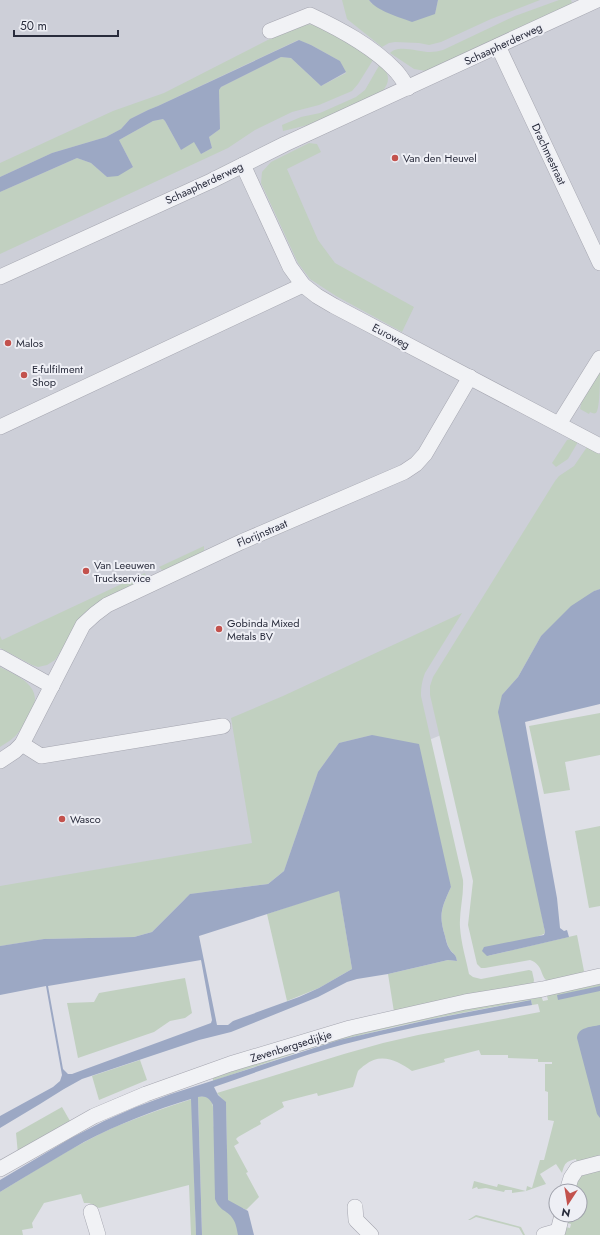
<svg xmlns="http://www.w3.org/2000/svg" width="600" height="1235" viewBox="0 0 600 1235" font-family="Jost,sans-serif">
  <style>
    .built { fill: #cdcfd8 }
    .green { fill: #c1d0c0 }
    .water { fill: #9ca8c4; fill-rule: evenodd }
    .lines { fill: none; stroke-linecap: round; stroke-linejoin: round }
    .minor-casing { stroke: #a5a6b0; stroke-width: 16 }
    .minor { stroke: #f1f2f5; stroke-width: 15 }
    .poi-dot { fill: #c3524d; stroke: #eeeff5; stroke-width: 1.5 }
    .labels { text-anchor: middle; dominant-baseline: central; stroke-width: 4; stroke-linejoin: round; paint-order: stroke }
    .street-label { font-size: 11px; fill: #292c3c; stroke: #eeeff5 }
    .poi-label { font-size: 11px; fill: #292c3c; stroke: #eeeff5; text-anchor: start }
  </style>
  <rect width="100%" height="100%" fill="#dfe0e7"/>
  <polygon class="built" points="0,0 600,0 600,589 594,591 541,636 498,712 419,744 284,871 44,939 0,946"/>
  <g class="green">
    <polygon points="342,0 369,0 372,4 435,14 438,0 540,0 491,19 441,42 429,45 419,43 395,42 389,43 382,47 347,19"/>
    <path d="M559 0H571L572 3 426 71 414 69 390 53C398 44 419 52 430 52 434 52 439 51 443 50L515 16Z"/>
    <polygon points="299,24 325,25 373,60 358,84 352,91 319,105 292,112 255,130 228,148 0,254 0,192 77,158 91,163 107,177 133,167 119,140 153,121 163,119 165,121 181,150 194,141 201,154 212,148 209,137 220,129 219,90 221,87 281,57 291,58 321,86 346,73 340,61 311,45 298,40 158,106 148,110 130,119 121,129 106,137 52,153 0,177 0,163 113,111 164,93"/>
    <path d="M380 64C390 74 391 82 381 93L312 124 283 131 282 125 301 117 320 113 356 97 365 90Z"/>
    <polygon points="309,143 317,144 321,152 287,169 318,240 335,263 414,307 402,332 336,296 310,279 298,263 261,183 262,172 271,162"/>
    <path d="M600 372C600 380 600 409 596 413 594 414 592 413 590 412L589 414 580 409 582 400Z"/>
    <polygon points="572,439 578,442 568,459 556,467 552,463 567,440"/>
    <path d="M587 447 600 454V589L594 591 541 636 518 677 502 695 545 932 544 934 487 956 577 935 584 971 579 976 550 982C539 979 545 965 530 960L485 968H481L477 964 468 925 473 881 430 695V686L433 677 555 481 559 476 574 466Z"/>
    <polygon points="204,546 204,552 163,571 159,567"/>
    <polygon points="145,573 147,580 82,618 61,651 55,660 47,665 38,667 32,665 0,648 0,636 2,640"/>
    <path d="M462 613 425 673C422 681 421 687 421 696L463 880C464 896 459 911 460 927 461 943 466 959 469 974L473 977 481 979 529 970 532 971 534 980 533 985 394 1012 388 974 448 960 457 961C456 954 452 953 449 948 447 945 446 939 445 936 438 914 442 907 451 887L372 735 339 743 318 772 284 871 268 884 190 894 152 932 134 937 44 939 0 946V886L252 843 231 718 283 696Z"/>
    <path d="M0 667C12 673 35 682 35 699 35 705 30 713 27 718 19 734 15 738 0 747Z"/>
    <polygon points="600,713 600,755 565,762 570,790 544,794 529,726"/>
    <polygon points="600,826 600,906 589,908 575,831"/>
    <polygon points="339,890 352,969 319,988 287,1001 267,914"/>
    <polygon points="185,978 192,1013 185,1018 170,1021 154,1032 78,1058 67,1003 94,1002 99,993"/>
    <path d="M600 980V1235H562L566 1227 570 1228 571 1224 567 1223 569 1215H580V1191H575L578 1180 580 1179 576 1159C565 1162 565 1163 562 1173L556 1164 540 1174 546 1184 526 1191 512 1193V1190H505L504 1192 486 1188 478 1189 477 1187 472 1189 474 1181 497 1187 498 1184 526 1191 527 1186 532 1188 540 1160H544L554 1121 548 1120V1092L545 1091V1064H552V1062H538V1059H535L508 1058V1055H481L479 1050 444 1059 445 1062 412 1071C398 1061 381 1052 365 1065 363 1066 360 1069 358 1071 356 1076 355 1082 353 1087L318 1096 317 1093 282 1102 284 1107 260 1121 261 1124 238 1137 236 1139 239 1143 234 1146 248 1172 246 1173 259 1197 246 1210 243 1208 251 1235H202L198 1097C220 1091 211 1121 215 1132 218 1142 223 1151 227 1161L226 1103 217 1093 344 1054 383 1043 418 1035 540 1012 538 1004 532 1005 531 1000C467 1011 403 1024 341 1040 298 1051 255 1067 213 1081V1075L361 1030 540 993 543 1001 548 1000 546 992Z"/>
    <polygon points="140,1060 147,1080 99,1100 92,1076"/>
    <path d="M192 1099 196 1235H191L189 1185 99 1208 89 1203H84L81 1194 44 1203 32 1223 33 1228 22 1230 23 1235H0V1192C38 1169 76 1144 117 1126 142 1116 166 1107 192 1099Z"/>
    <polygon points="62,1107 70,1121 18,1154 16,1133"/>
    <polygon points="476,1215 521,1227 525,1235 523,1235 519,1228 476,1217 470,1220 468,1220"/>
  </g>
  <g class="water">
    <path d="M369 0H438L435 14 412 22C399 17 377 11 369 0Z"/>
    <polygon points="299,40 311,45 340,61 346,72 321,86 291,58 281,57 221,87 219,90 220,129 209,137 212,148 201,154 194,142 181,150 165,121 163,119 153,121 119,140 133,167 118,176 107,177 91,163 77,158 0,192 0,177 52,153 106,137 121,129 130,119 148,110 158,106"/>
    <polygon points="600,589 600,704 525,722 557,898 560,928 564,931 567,930 569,937 487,956 482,951 484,947 544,935 545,932 498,712 502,695 518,677 541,636 571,606 594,591"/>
    <path d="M372 735 419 744 451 887C442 907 438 914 445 936 446 940 447 945 449 948 452 954 456 953 457 961L448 960 388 974 357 979 347 982 318 997 231 1032 199 1040 82 1079 64 1089 40 1104 0 1128V1116L53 1087 60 1081 62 1075 46 986 0 995V946L44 939 134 937 152 932 190 894 268 884 284 871 318 772 339 743ZM339 891 352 969 319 988 299 997 233 1021 228 1025H217L199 936ZM201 960 212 1020 211 1023 72 1074H68L63 1069 48 986Z"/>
    <polygon points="600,986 600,991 558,1000 557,995"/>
    <path d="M531 1000 532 1005C464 1017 394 1030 327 1049 289 1060 251 1074 214 1087L218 1095 226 1102 228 1200 248 1211 254 1235H238C237 1230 236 1223 233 1219 228 1210 220 1212 215 1199L213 1105C210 1098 205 1095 198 1097L202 1235H196L191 1099C155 1110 118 1124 84 1142 56 1158 28 1175 0 1192V1180L71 1138 104 1121 136 1107 171 1094 339 1040 432 1019Z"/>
    <path d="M600 1025V1118L597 1114 577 1038C578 1027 591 1027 600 1025Z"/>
  </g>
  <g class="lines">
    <defs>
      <g id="minor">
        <path d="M270 31 310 15C340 29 372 46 395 70 400 75 404 82 408 88"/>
        <polyline points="498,46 600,263"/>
        <polyline points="243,165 290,267 303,285 317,296 334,306 600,446"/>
        <polyline points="0,277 211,181 285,144 597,0"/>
        <polyline points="559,424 600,358"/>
        <polyline points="0,427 303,285"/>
        <polyline points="0,657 52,686"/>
        <polyline points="22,744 41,756 223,726"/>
        <polyline points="0,761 15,751 22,744 83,625 95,614 107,605 241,542 404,472 416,464 425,454 470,377"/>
        <polyline points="0,1169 94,1116 146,1094 230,1064 350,1028 465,1002 543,989 600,976"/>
        <polyline points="567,1191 571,1178 577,1169 600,1163"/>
        <polyline points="355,1207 356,1220 371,1235"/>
        <polyline points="91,1212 98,1235"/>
        <polyline points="544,1235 558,1231 562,1215"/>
      </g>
    </defs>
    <use href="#minor" class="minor-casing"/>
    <use href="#minor" class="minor"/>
  </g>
  <g class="poi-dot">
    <circle cx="395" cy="158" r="4"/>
    <circle cx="8" cy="343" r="4"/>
    <circle cx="24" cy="375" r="4"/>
    <circle cx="86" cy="571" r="4"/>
    <circle cx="219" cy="629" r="4"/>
    <circle cx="62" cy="819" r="4"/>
  </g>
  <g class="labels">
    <g class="street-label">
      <text transform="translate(503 44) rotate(-25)">Schaapherderweg</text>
      <text transform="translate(549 154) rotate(65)">Drachmestraat</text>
      <text transform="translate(204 183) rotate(-25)">Schaapherderweg</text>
      <text transform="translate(391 336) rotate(28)">Euroweg</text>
      <text transform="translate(262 533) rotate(-23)">Florijnstraat</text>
      <text transform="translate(291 1046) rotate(-17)">Zevenbergsedijkje</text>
    </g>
    <g class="poi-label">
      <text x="403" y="158">Van den Heuvel</text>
      <text x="16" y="343">Malos</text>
      <text x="32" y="369">E-fulfilment<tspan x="32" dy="13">Shop</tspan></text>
      <text x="94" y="565">Van Leeuwen<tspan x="94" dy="13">Truckservice</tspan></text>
      <text x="227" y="623">Gobinda Mixed<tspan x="227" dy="13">Metals BV</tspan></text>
      <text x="70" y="819">Wasco</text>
    </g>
  </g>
  <g transform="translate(568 1203) rotate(192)"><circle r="19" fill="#eeeff5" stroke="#9fa1ab"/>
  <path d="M0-3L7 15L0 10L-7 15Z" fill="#c3524d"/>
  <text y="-6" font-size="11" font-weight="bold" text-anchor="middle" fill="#292c3c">N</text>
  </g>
  <path d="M14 30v6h104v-6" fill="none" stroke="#292c3c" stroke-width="2"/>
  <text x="20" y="30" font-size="12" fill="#292c3c" stroke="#eeeff5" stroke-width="3" paint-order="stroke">50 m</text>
</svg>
